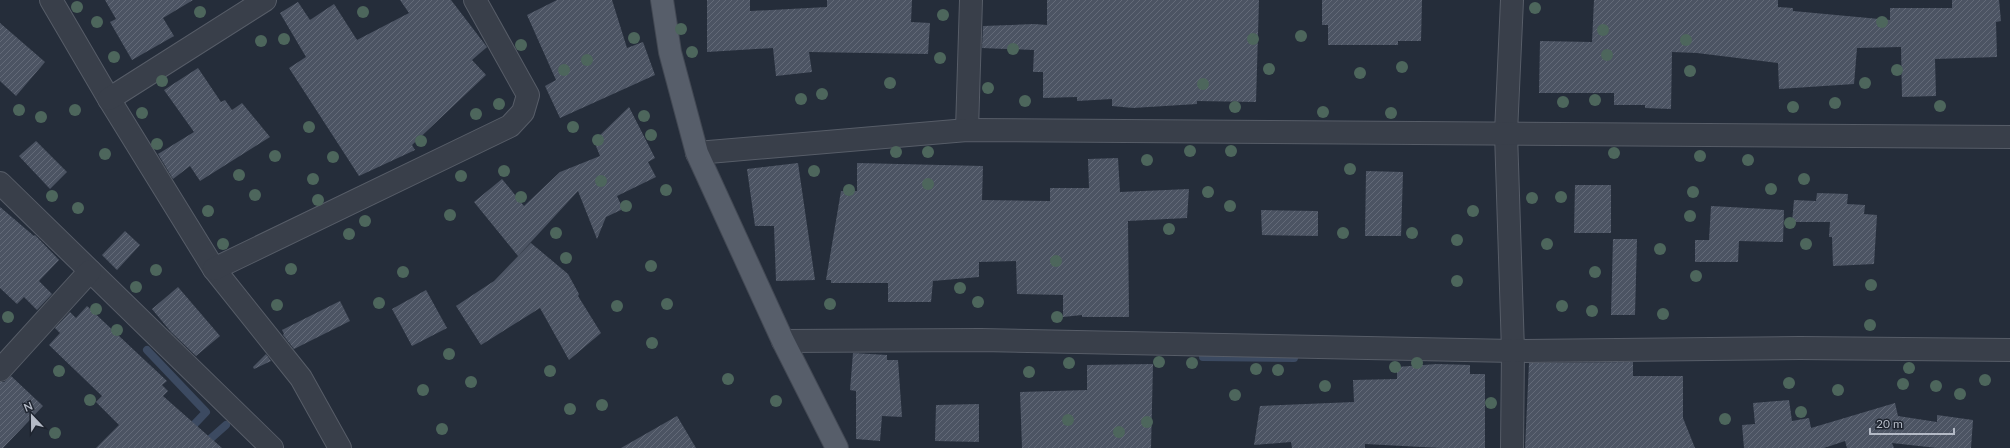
<svg xmlns="http://www.w3.org/2000/svg" width="2010" height="448" viewBox="0 0 2010 448" font-family="Lato,sans-serif">
  <style>
    .lines { fill: none; stroke-linecap: round; stroke-linejoin: round }
    .stream { stroke: #3c4a61; stroke-width: 8 }
    .building { fill: url(#building-hatch) }
    .minor-casing { stroke: #575d68; stroke-width: 24 }
    .major-casing { stroke: #424853; stroke-width: 24 }
    .minor { stroke: #393f4a; stroke-width: 22 }
    .major { stroke: #575e6a; stroke-width: 22 }
    .tree { fill: #4d665c }
  </style>
  <defs>
    <pattern id="building-hatch" width="6" height="6" patternUnits="userSpaceOnUse"><rect width="6" height="6" fill="#4c5463"/><path d="M-1 1l2-2M0 6l6-6M5 7l2-2" fill="none" stroke="#636a78"/></pattern>
  </defs>
  <rect width="100%" height="100%" fill="#252d3a"/>
  <g class="lines">
    <g class="stream">
      <polyline points="147,350 206,412 188,431"/>
      <polyline points="1203,357 1294,358"/>
      <polyline points="200,448 226,425"/>
    </g>
  </g>
  <g class="building">
    <polygon points="105,0 193,0 163,18 174,36 132,60 110,22 116,19"/>
    <polygon points="400,0 451,0 487,47 472,60 486,75 412,145 415,150 359,176 289,68 306,57 280,13 298,2 310,20 334,4 357,40 409,13"/>
    <polygon points="557,0 612,0 627,48 643,42 655,75 560,118 545,86 556,80 527,15"/>
    <polygon points="707,0 750,0 750,11 827,7 827,0 912,0 911,22 930,23 928,54 809,52 812,72 776,76 773,48 707,52"/>
    <polygon points="1047,0 1259,0 1256,102 1197,101 1197,104 1133,108 1112,106 1112,99 1077,101 1077,97 1043,98 1043,72 1033,72 1034,50 982,48 983,26 1034,24 1047,25"/>
    <polygon points="1322,0 1422,0 1421,41 1398,41 1398,45 1328,45 1328,25 1322,25"/>
    <polygon points="1594,0 1778,0 1778,7 1793,8 1793,11 1890,20 1890,8 1952,8 1952,0 1999,0 2001,21 1996,22 1997,57 1935,59 1936,96 1902,97 1901,47 1857,48 1854,84 1779,89 1778,63 1697,53 1672,52 1671,109 1645,108 1645,105 1614,105 1614,93 1539,93 1540,41 1592,42"/>
    <polygon points="0,23 45,62 16,96 0,81"/>
    <polygon points="198,68 221,102 225,100 232,110 242,103 270,137 200,181 190,166 173,179 158,154 194,132 164,90"/>
    <polygon points="629,107 655,158 648,162 656,177 617,196 623,209 606,217 597,239 578,191 518,256 474,202 502,179 524,206 560,172 600,156 594,141"/>
    <polygon points="36,141 67,172 50,189 19,156"/>
    <polygon points="1118,158 1120,192 1189,189 1187,218 1128,221 1129,317 1082,317 1082,315 1063,317 1063,295 1017,294 1016,261 979,262 979,277 933,281 931,302 888,302 888,283 831,283 831,280 826,280 841,191 857,191 857,163 983,166 982,200 1050,201 1050,188 1089,188 1088,159"/>
    <polygon points="798,163 815,280 776,281 774,226 755,226 747,169"/>
    <polygon points="1366,171 1403,172 1401,236 1365,236"/>
    <polygon points="1575,185 1611,185 1611,233 1574,233"/>
    <polygon points="1817,193 1848,194 1847,204 1865,205 1864,214 1877,215 1874,264 1833,266 1832,237 1829,237 1830,222 1792,222 1794,200 1816,201"/>
    <polygon points="1711,206 1784,210 1783,242 1739,241 1738,262 1695,262 1695,240 1709,240"/>
    <polygon points="0,207 34,236 35,235 59,260 39,281 52,294 37,310 24,297 17,304 0,288"/>
    <polygon points="1261,210 1318,211 1318,236 1262,235"/>
    <polygon points="125,231 140,245 117,270 102,255"/>
    <polygon points="1613,239 1637,239 1635,315 1611,315"/>
    <polygon points="531,243 568,274 579,294 578,296 601,333 569,360 540,308 481,345 456,306 494,281"/>
    <polygon points="178,287 220,336 196,356 171,332 152,309"/>
    <polygon points="426,290 447,328 412,346 392,309"/>
    <polygon points="340,301 350,321 294,349 283,335 284,334 282,330"/>
    <polygon points="87,306 167,381 162,385 168,391 163,396 222,448 96,448 119,425 96,402 102,396 49,345 60,333 55,328 70,312 76,318"/>
    <polygon points="853,353 887,355 887,360 898,360 902,417 882,416 880,441 856,439 856,391 850,390"/>
    <polygon points="266,354 271,361 254,369 253,367"/>
    <polygon points="1633,362 1633,376 1683,376 1683,418 1695,448 1525,448 1529,363"/>
    <polygon points="1153,364 1151,448 1022,448 1020,392 1087,390 1087,365"/>
    <polygon points="1437,364 1470,365 1470,374 1485,374 1485,448 1441,448 1365,444 1365,448 1292,448 1291,442 1254,445 1260,406 1354,402 1353,380 1397,379 1397,367"/>
    <polygon points="11,376 43,406 3,448 0,448 0,382 4,382"/>
    <polygon points="1789,400 1792,421 1809,418 1811,428 1895,403 1898,416 1937,422 1937,415 1973,420 1971,448 1937,448 1892,443 1894,448 1847,448 1845,441 1824,448 1744,448 1742,425 1755,424 1753,403"/>
    <polygon points="979,404 979,442 935,441 936,405"/>
    <polygon points="677,416 696,448 621,448"/>
  </g>
  <g class="lines">
    <defs>
      <g id="minor">
        <polyline points="51,0 109,99 214,269 301,378 340,448"/>
        <polyline points="1512,0 1506,133 1513,351 1512,448"/>
        <polyline points="109,99 265,0"/>
        <polyline points="967,130 971,0"/>
        <polyline points="697,153 967,130 2010,137"/>
        <polyline points="0,183 272,448"/>
        <polyline points="214,269 510,126 523,112 528,95 475,0"/>
        <polyline points="783,341 981,340 1513,351 1800,348 2010,350"/>
        <polyline points="0,370 90,271"/>
      </g>
      <polyline id="major" points="662,0 670,52 697,153 783,341 837,448"/>
    </defs>
    <use href="#minor" class="minor-casing"/>
    <use href="#major" class="major-casing"/>
    <use href="#minor" class="minor"/>
    <use href="#major" class="major"/>
  </g>
  <g class="tree">
    <circle cx="77" cy="7" r="6"/>
    <circle cx="1535" cy="8" r="6"/>
    <circle cx="200" cy="12" r="6"/>
    <circle cx="363" cy="12" r="6"/>
    <circle cx="943" cy="15" r="6"/>
    <circle cx="97" cy="22" r="6"/>
    <circle cx="1882" cy="22" r="6"/>
    <circle cx="681" cy="29" r="6"/>
    <circle cx="1603" cy="30" r="6"/>
    <circle cx="1301" cy="36" r="6"/>
    <circle cx="634" cy="38" r="6"/>
    <circle cx="284" cy="39" r="6"/>
    <circle cx="1253" cy="39" r="6"/>
    <circle cx="1686" cy="40" r="6"/>
    <circle cx="261" cy="41" r="6"/>
    <circle cx="521" cy="45" r="6"/>
    <circle cx="1013" cy="49" r="6"/>
    <circle cx="692" cy="52" r="6"/>
    <circle cx="1607" cy="55" r="6"/>
    <circle cx="114" cy="57" r="6"/>
    <circle cx="940" cy="58" r="6"/>
    <circle cx="587" cy="60" r="6"/>
    <circle cx="1402" cy="67" r="6"/>
    <circle cx="1269" cy="69" r="6"/>
    <circle cx="564" cy="70" r="6"/>
    <circle cx="1897" cy="70" r="6"/>
    <circle cx="1690" cy="71" r="6"/>
    <circle cx="1360" cy="73" r="6"/>
    <circle cx="162" cy="81" r="6"/>
    <circle cx="890" cy="83" r="6"/>
    <circle cx="1865" cy="83" r="6"/>
    <circle cx="1203" cy="84" r="6"/>
    <circle cx="988" cy="88" r="6"/>
    <circle cx="822" cy="94" r="6"/>
    <circle cx="801" cy="99" r="6"/>
    <circle cx="1595" cy="100" r="6"/>
    <circle cx="1025" cy="101" r="6"/>
    <circle cx="1563" cy="102" r="6"/>
    <circle cx="1835" cy="103" r="6"/>
    <circle cx="499" cy="104" r="6"/>
    <circle cx="1940" cy="106" r="6"/>
    <circle cx="1235" cy="107" r="6"/>
    <circle cx="1793" cy="107" r="6"/>
    <circle cx="19" cy="110" r="6"/>
    <circle cx="75" cy="110" r="6"/>
    <circle cx="1323" cy="112" r="6"/>
    <circle cx="142" cy="113" r="6"/>
    <circle cx="1391" cy="113" r="6"/>
    <circle cx="476" cy="114" r="6"/>
    <circle cx="644" cy="116" r="6"/>
    <circle cx="41" cy="117" r="6"/>
    <circle cx="309" cy="127" r="6"/>
    <circle cx="573" cy="127" r="6"/>
    <circle cx="651" cy="135" r="6"/>
    <circle cx="598" cy="140" r="6"/>
    <circle cx="421" cy="141" r="6"/>
    <circle cx="157" cy="144" r="6"/>
    <circle cx="1190" cy="151" r="6"/>
    <circle cx="1231" cy="151" r="6"/>
    <circle cx="896" cy="152" r="6"/>
    <circle cx="928" cy="152" r="6"/>
    <circle cx="1614" cy="153" r="6"/>
    <circle cx="105" cy="154" r="6"/>
    <circle cx="275" cy="156" r="6"/>
    <circle cx="1700" cy="156" r="6"/>
    <circle cx="333" cy="157" r="6"/>
    <circle cx="1147" cy="160" r="6"/>
    <circle cx="1748" cy="160" r="6"/>
    <circle cx="1350" cy="169" r="6"/>
    <circle cx="504" cy="171" r="6"/>
    <circle cx="814" cy="171" r="6"/>
    <circle cx="239" cy="175" r="6"/>
    <circle cx="461" cy="176" r="6"/>
    <circle cx="313" cy="179" r="6"/>
    <circle cx="1804" cy="179" r="6"/>
    <circle cx="601" cy="181" r="6"/>
    <circle cx="928" cy="184" r="6"/>
    <circle cx="1771" cy="189" r="6"/>
    <circle cx="666" cy="190" r="6"/>
    <circle cx="849" cy="190" r="6"/>
    <circle cx="1208" cy="192" r="6"/>
    <circle cx="1693" cy="192" r="6"/>
    <circle cx="255" cy="195" r="6"/>
    <circle cx="52" cy="196" r="6"/>
    <circle cx="521" cy="197" r="6"/>
    <circle cx="1561" cy="197" r="6"/>
    <circle cx="1532" cy="198" r="6"/>
    <circle cx="318" cy="200" r="6"/>
    <circle cx="626" cy="206" r="6"/>
    <circle cx="1230" cy="206" r="6"/>
    <circle cx="78" cy="208" r="6"/>
    <circle cx="208" cy="211" r="6"/>
    <circle cx="1473" cy="211" r="6"/>
    <circle cx="450" cy="215" r="6"/>
    <circle cx="1690" cy="216" r="6"/>
    <circle cx="365" cy="221" r="6"/>
    <circle cx="1790" cy="223" r="6"/>
    <circle cx="1169" cy="229" r="6"/>
    <circle cx="556" cy="233" r="6"/>
    <circle cx="1343" cy="233" r="6"/>
    <circle cx="1412" cy="233" r="6"/>
    <circle cx="349" cy="234" r="6"/>
    <circle cx="1457" cy="240" r="6"/>
    <circle cx="223" cy="244" r="6"/>
    <circle cx="1547" cy="244" r="6"/>
    <circle cx="1806" cy="244" r="6"/>
    <circle cx="1660" cy="249" r="6"/>
    <circle cx="566" cy="258" r="6"/>
    <circle cx="1056" cy="261" r="6"/>
    <circle cx="651" cy="266" r="6"/>
    <circle cx="291" cy="269" r="6"/>
    <circle cx="156" cy="270" r="6"/>
    <circle cx="403" cy="272" r="6"/>
    <circle cx="1595" cy="272" r="6"/>
    <circle cx="1696" cy="276" r="6"/>
    <circle cx="1457" cy="281" r="6"/>
    <circle cx="1871" cy="285" r="6"/>
    <circle cx="136" cy="287" r="6"/>
    <circle cx="960" cy="288" r="6"/>
    <circle cx="978" cy="302" r="6"/>
    <circle cx="379" cy="303" r="6"/>
    <circle cx="667" cy="304" r="6"/>
    <circle cx="830" cy="304" r="6"/>
    <circle cx="277" cy="305" r="6"/>
    <circle cx="617" cy="306" r="6"/>
    <circle cx="1562" cy="306" r="6"/>
    <circle cx="96" cy="309" r="6"/>
    <circle cx="1592" cy="311" r="6"/>
    <circle cx="1663" cy="314" r="6"/>
    <circle cx="8" cy="317" r="6"/>
    <circle cx="1057" cy="317" r="6"/>
    <circle cx="1870" cy="325" r="6"/>
    <circle cx="117" cy="330" r="6"/>
    <circle cx="652" cy="343" r="6"/>
    <circle cx="449" cy="354" r="6"/>
    <circle cx="1159" cy="362" r="6"/>
    <circle cx="1069" cy="363" r="6"/>
    <circle cx="1192" cy="363" r="6"/>
    <circle cx="1417" cy="363" r="6"/>
    <circle cx="1395" cy="367" r="6"/>
    <circle cx="1909" cy="368" r="6"/>
    <circle cx="1256" cy="369" r="6"/>
    <circle cx="1278" cy="370" r="6"/>
    <circle cx="59" cy="371" r="6"/>
    <circle cx="550" cy="371" r="6"/>
    <circle cx="1029" cy="372" r="6"/>
    <circle cx="728" cy="379" r="6"/>
    <circle cx="1985" cy="380" r="6"/>
    <circle cx="471" cy="382" r="6"/>
    <circle cx="1789" cy="383" r="6"/>
    <circle cx="1903" cy="384" r="6"/>
    <circle cx="1325" cy="386" r="6"/>
    <circle cx="1936" cy="386" r="6"/>
    <circle cx="423" cy="390" r="6"/>
    <circle cx="1838" cy="390" r="6"/>
    <circle cx="1960" cy="394" r="6"/>
    <circle cx="1235" cy="395" r="6"/>
    <circle cx="90" cy="400" r="6"/>
    <circle cx="776" cy="401" r="6"/>
    <circle cx="1491" cy="403" r="6"/>
    <circle cx="602" cy="405" r="6"/>
    <circle cx="570" cy="409" r="6"/>
    <circle cx="1801" cy="412" r="6"/>
    <circle cx="1725" cy="419" r="6"/>
    <circle cx="1068" cy="420" r="6"/>
    <circle cx="1147" cy="422" r="6"/>
    <circle cx="442" cy="429" r="6"/>
    <circle cx="1119" cy="432" r="6"/>
    <circle cx="55" cy="433" r="6"/>
  </g>
  <g transform="translate(32 416) rotate(338)" stroke="#1e242f" stroke-width="3" paint-order="stroke">
  <path d="M0-3L7 15L0 10L-7 15Z" fill="#b4bac6"/>
  <text y="-6" font-size="11" font-weight="bold" text-anchor="middle" fill="#b4bac6">N</text>
  </g>
  <path d="M1870 428v6h84v-6" fill="none" stroke="#b4bac6" stroke-width="2"/>
  <text x="1876" y="428" font-size="12" fill="#b4bac6" stroke="#1e242f" stroke-width="3" paint-order="stroke">20 m</text>
</svg>
